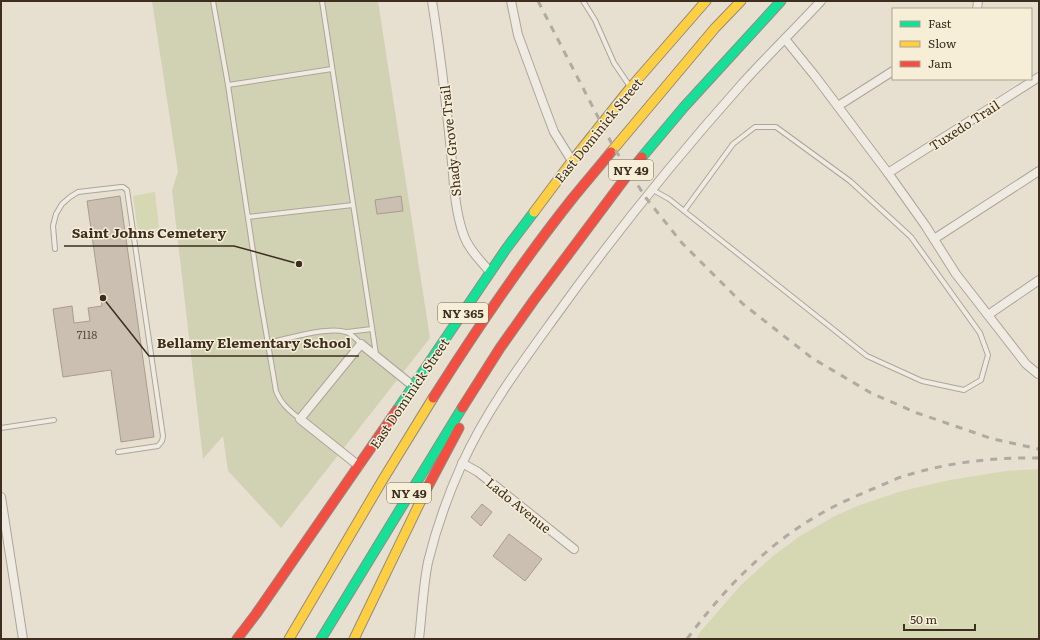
<svg xmlns="http://www.w3.org/2000/svg" width="1040" height="640" viewBox="0 0 1040 640" font-family="Literata,serif">
  <style>
    .green { fill: #d6d7b3 }
    .cemetery { fill: #d1d1b3 }
    .building { fill: #cbbfb2; stroke: #a89c90 }
    .lines { fill: none; stroke-linecap: round; stroke-linejoin: round }
    .lane-casing { stroke: #ada599; stroke-width: 6 }
    .street-casing { stroke: #ada599; stroke-width: 10 }
    .fast-casing { stroke: #928b80; stroke-width: 11 }
    .slow-casing { stroke: #928b80; stroke-width: 11 }
    .jam-casing { stroke: #928b80; stroke-width: 11 }
    .lane { stroke: #efebe3; stroke-width: 4 }
    .street { stroke: #efebe3; stroke-width: 8 }
    .fast { stroke: #16e098; stroke-width: 9 }
    .slow { stroke: #ffcf43; stroke-width: 9 }
    .jam { stroke: #f24e42; stroke-width: 9 }
    .rail { stroke: #afaaa2; stroke-width: 3; stroke-dasharray: 7 7; stroke-linecap: butt }
    .labels { text-anchor: middle; dominant-baseline: central; stroke-width: 3; stroke-linejoin: round; paint-order: stroke }
    .number-label { font-size: 11px; fill: #605244 }
    .shield { fill: #f7eed8; stroke: #756857; stroke-width: 1 }
    .shield-label { font-size: 12px; font-weight: bold; fill: #3d2e20 }
    .street-label { font-size: 13px; fill: #3d2e20; stroke: #f7eed8 }
    .leader { fill: none; stroke: #3d2e20; stroke-width: 1.5 }
    .callout-dot { fill: #3d2e20; stroke: #f7eed8; stroke-width: 1.5 }
    .callout-label { font-size: 14px; text-anchor: middle; font-weight: bold; fill: #3d2e20; stroke: #f7eed8; stroke-width: 3; stroke-linejoin: round; paint-order: stroke }
  </style>
  <rect width="100%" height="100%" fill="#e7e0d1"/>
  <g class="green">
    <polygon points="155,192 159,228 138,232 133,196"/>
    <polygon points="1039,469 1039,639 696,639 701,631 741,585 773,556 800,536 835,516 860,505 902,491 950,480 1006,471"/>
  </g>
  <polygon class="cemetery" points="152,1 378,1 430,338 281,528 228,471 223,436 203,459 172,190 178,172"/>
  <g class="building">
    <polygon points="120,196 154,437 121,442 111,370 63,377 53,309 72,306 74,323 90,321 88,308 102,306 87,201"/>
    <polygon points="401,196 403,211 377,214 375,200"/>
    <polygon points="482,504 492,512 481,526 471,517"/>
    <polygon points="509,534 542,559 525,581 493,556"/>
  </g>
  <g class="lines">
    <defs>
      <g id="lane">
        <path d="M213 1 228 85 259 291 276 391C281 404 290 411 300 419"/>
        <polyline points="322,1 376,354"/>
        <polyline points="583,1 595,20 614,63 629,85"/>
        <polyline points="228,85 332,69"/>
        <polyline points="653,190 669,199 867,356 922,381 964,390 981,380 988,355 980,333 911,237 850,181 776,127 755,127 733,144 684,211"/>
        <polyline points="248,217 353,205"/>
        <polyline points="55,249 53,226 56,214 62,204 70,197 78,192 121,187 123,187 127,190 163,436 162,441 158,446 118,452"/>
        <polyline points="347,332 372,329"/>
        <path d="M268 343C286 339 328 326 346 332 351 333 357 340 361 344"/>
        <polyline points="1,428 54,420"/>
      </g>
      <g id="street">
        <path d="M432 1C440 51 446 101 451 152 454 180 454 209 464 236 469 250 481 261 490 272"/>
        <polyline points="511,1 518,35 543,103 554,132 572,161"/>
        <polyline points="977,9 978,1"/>
        <polyline points="785,39 815,76 888,173 925,225 956,274 1026,364 1038,374 1039,374"/>
        <polyline points="838,106 893,71"/>
        <polyline points="888,173 1039,77"/>
        <polyline points="934,239 1039,171"/>
        <polyline points="988,315 1039,280"/>
        <polyline points="462,463 478,472 574,549"/>
        <polyline points="359,466 300,419 361,344 413,386"/>
        <polyline points="1,497 23,639"/>
        <path d="M419 639C422 613 423 587 428 562 436 529 448 495 462 464 486 411 521 364 555 317 613 236 675 159 741 85 767 56 795 29 821 1"/>
      </g>
      <g id="fast">
        <polyline points="642,157 684,107 781,1"/>
        <polyline points="397,410 506,249 534,212"/>
        <polyline points="321,639 462,408"/>
      </g>
      <g id="slow">
        <polyline points="611,152 715,28 741,1"/>
        <polyline points="534,212 572,161 631,87 706,1"/>
        <polyline points="289,639 382,481 433,398"/>
        <polyline points="354,639 425,492"/>
      </g>
      <g id="jam">
        <path d="M433 398C476 330 522 262 572 199 585 183 598 168 611 152"/>
        <polyline points="462,408 500,348 534,300 629,173 642,157"/>
        <polyline points="425,492 459,428"/>
        <polyline points="237,639 256,614 397,410"/>
      </g>
    </defs>
    <use href="#lane" class="lane-casing"/>
    <use href="#street" class="street-casing"/>
    <use href="#fast" class="fast-casing"/>
    <use href="#slow" class="slow-casing"/>
    <use href="#jam" class="jam-casing"/>
    <use href="#lane" class="lane"/>
    <use href="#street" class="street"/>
    <use href="#fast" class="fast"/>
    <use href="#slow" class="slow"/>
    <use href="#jam" class="jam"/>
    <g class="rail">
      <polyline points="538,1 614,148 646,198 682,243 743,304 812,358 871,393 917,413 993,439 1039,449"/>
      <path d="M687 639C707 612 728 587 753 564 779 539 810 518 843 502 852 498 861 494 870 490 880 486 889 482 898 478 943 463 992 457 1039 458"/>
    </g>
  </g>
  <g class="labels">
    <g class="number-label">
      <text x="87" y="334">7118</text>
    </g>
    <g class="shield">
      <rect x="609" y="160" width="44" height="20" rx="3"/>
      <rect x="438" y="303" width="50" height="20" rx="3"/>
      <rect x="387" y="483" width="44" height="20" rx="3"/>
    </g>
    <g class="shield-label">
      <text x="631" y="170">NY 49</text>
      <text x="463" y="313">NY 365</text>
      <text x="409" y="493">NY 49</text>
    </g>
    <g class="street-label">
      <text transform="translate(964 125) rotate(-33)">Tuxedo Trail</text>
      <text transform="translate(598 130) rotate(-51)">East Dominick Street</text>
      <text transform="translate(450 141) rotate(-96)">Shady Grove Trail</text>
      <text transform="translate(409 393) rotate(-56)">East Dominick Street</text>
      <text transform="translate(519 505) rotate(39)">Lado Avenue</text>
    </g>
  </g>
  <path class="leader" d="M299 264L234 246H64M103 298L149 356H359"/>
  <g class="callout-dot">
    <circle cx="299" cy="264" r="4"/>
    <circle cx="103" cy="298" r="4"/>
  </g>
  <g class="callout-label">
    <text x="149" y="238">Saint Johns Cemetery</text>
    <text x="254" y="348">Bellamy Elementary School</text>
  </g>
  <rect width="1040" height="640" fill="none" stroke="#3d2e20" stroke-width="4"/>
  <rect x="892" y="8" width="140" height="72" fill="#f7eed8" stroke="#ada18e"/>
  <rect x="900" y="21" width="20" height="6" fill="#16e098" stroke="#ada18e"/>
  <text x="928" y="28" font-size="12" fill="#3d2e20">Fast</text>
  <rect x="900" y="41" width="20" height="6" fill="#ffcf43" stroke="#ada18e"/>
  <text x="928" y="48" font-size="12" fill="#3d2e20">Slow</text>
  <rect x="900" y="61" width="20" height="6" fill="#f24e42" stroke="#ada18e"/>
  <text x="928" y="68" font-size="12" fill="#3d2e20">Jam</text>
  <path d="M904 624v6h71v-6" fill="none" stroke="#3d2e20" stroke-width="2"/>
  <text x="910" y="624" font-size="12" fill="#3d2e20" stroke="#f7eed8" stroke-width="3" paint-order="stroke">50 m</text>
</svg>
